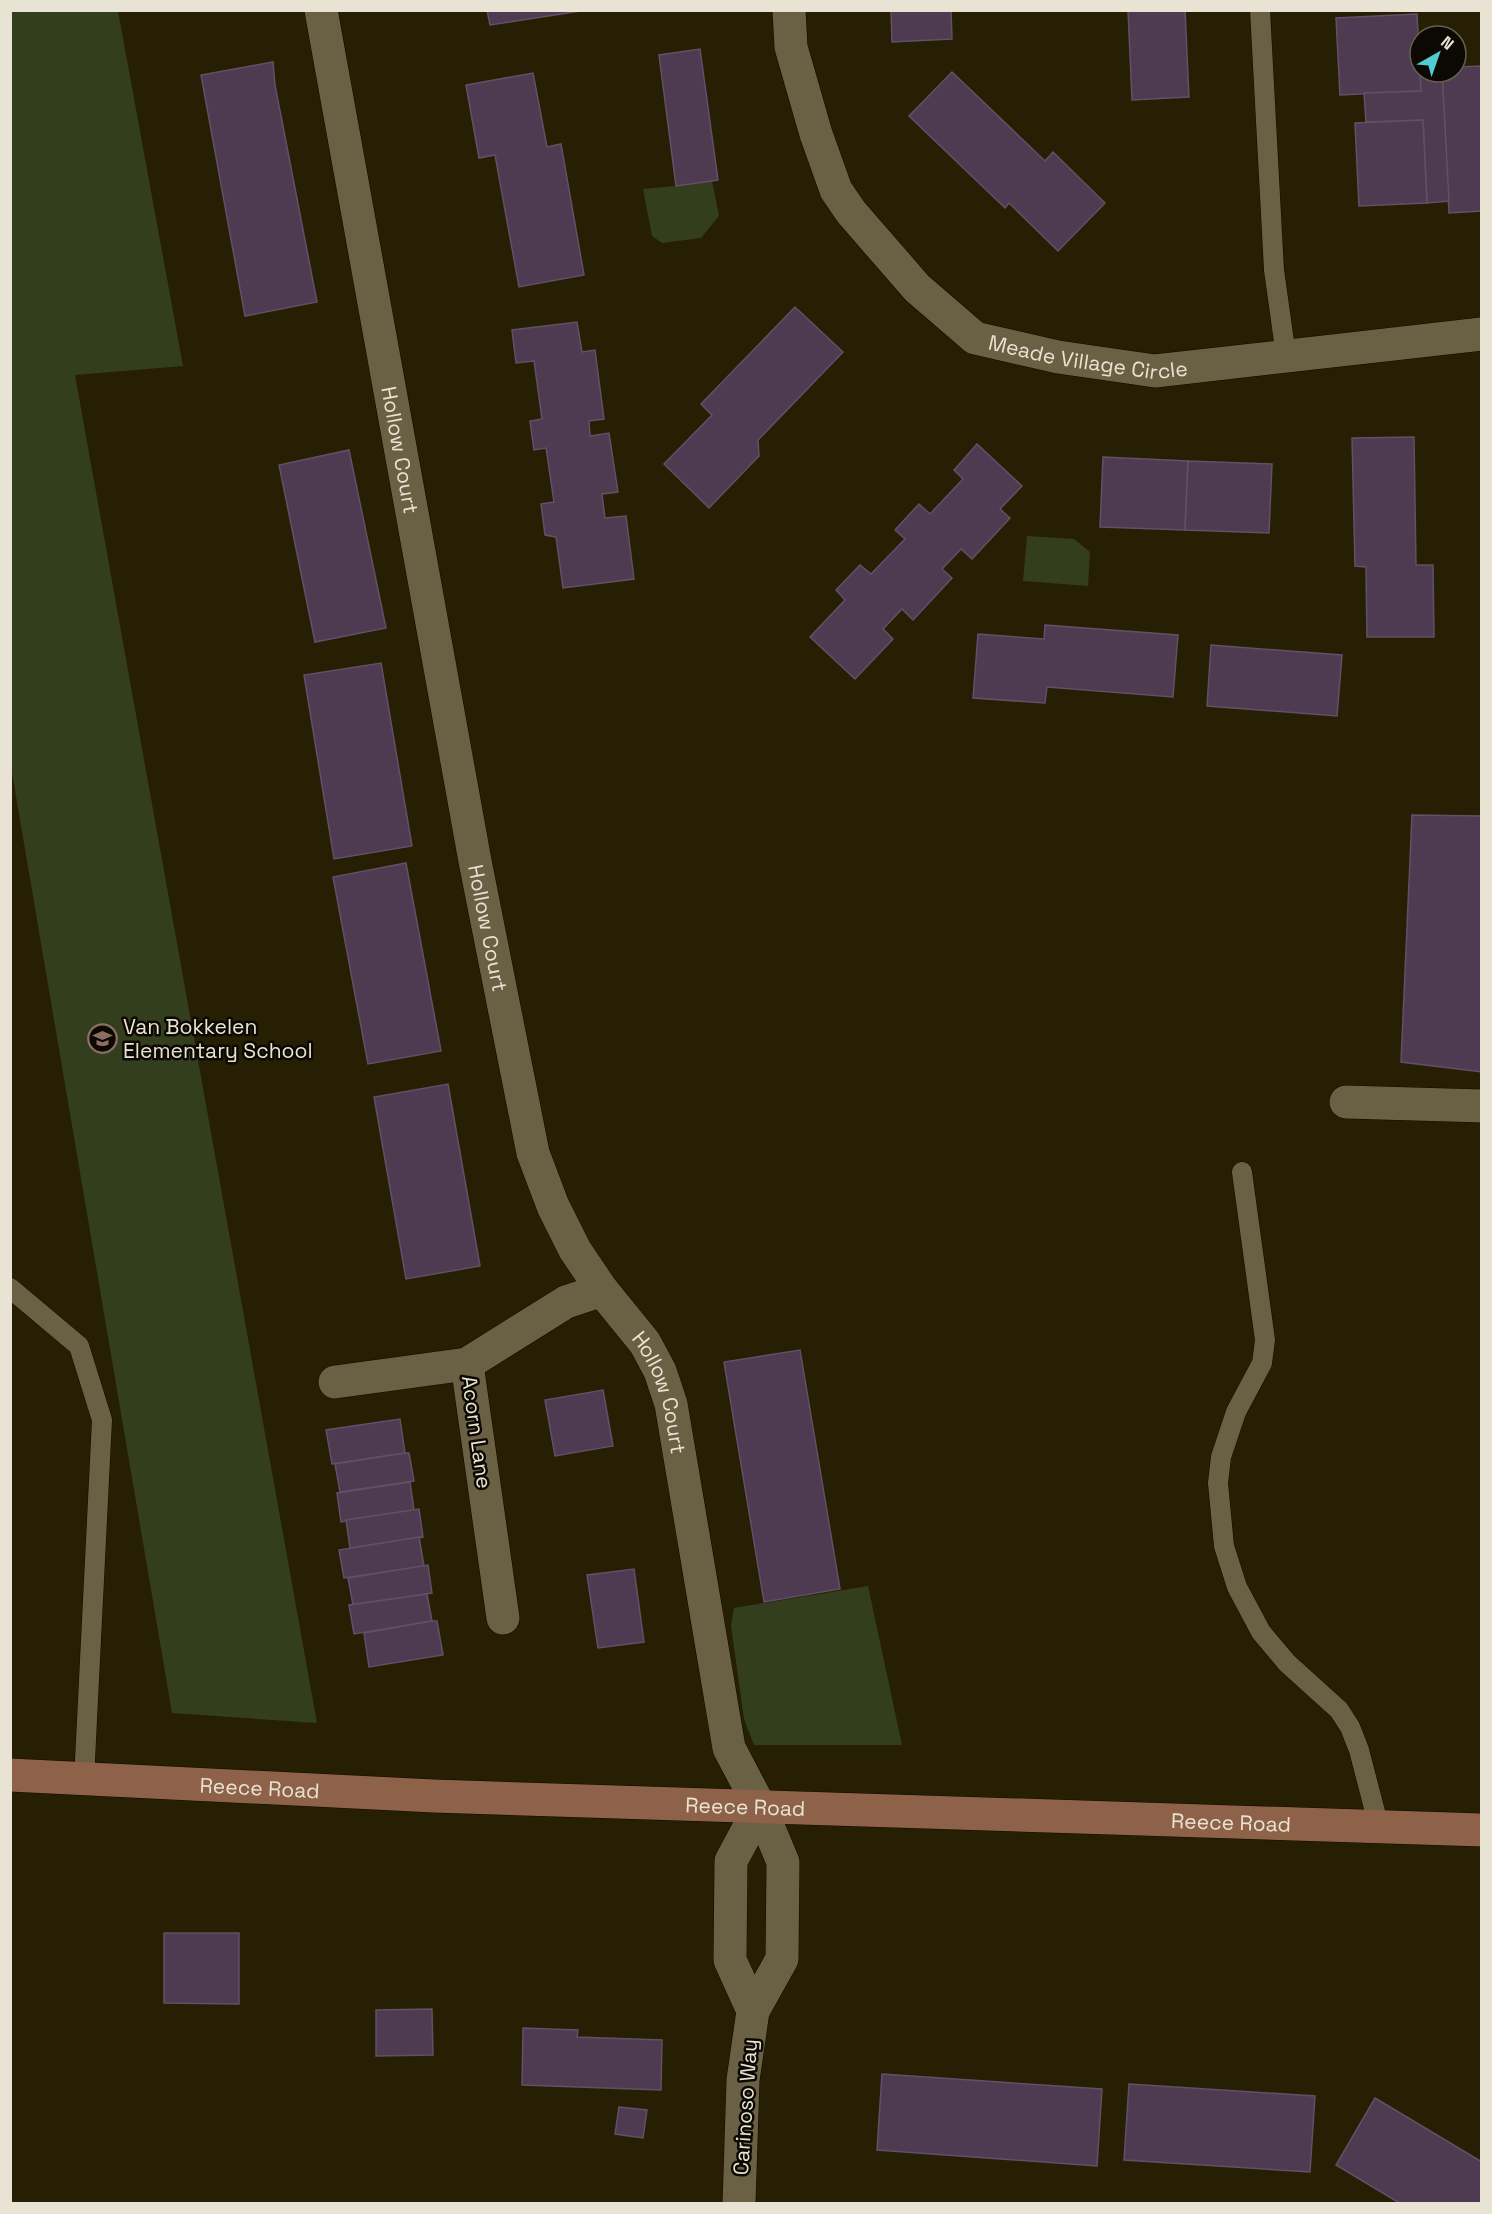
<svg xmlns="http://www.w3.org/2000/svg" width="1492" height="2214" viewBox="0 0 1492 2214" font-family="'Space Grotesk',sans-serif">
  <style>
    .green { fill: #333e1e }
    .building { fill: #4e3b51; stroke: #634f66; stroke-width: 1.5 }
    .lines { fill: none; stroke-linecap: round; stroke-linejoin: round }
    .service-casing { stroke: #100800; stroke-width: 21 }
    .minor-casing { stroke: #100800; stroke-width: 34 }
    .secondary-casing { stroke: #100800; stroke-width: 34 }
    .service { stroke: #6a6044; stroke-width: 20 }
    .minor { stroke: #6a6044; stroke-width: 33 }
    .secondary { stroke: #8d6249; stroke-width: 33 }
    .labels { text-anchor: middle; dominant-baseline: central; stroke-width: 5; stroke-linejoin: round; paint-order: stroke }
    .street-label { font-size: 21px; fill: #e8e3d3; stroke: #0c0902 }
    .poi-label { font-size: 21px; fill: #e8e3d3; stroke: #0c0902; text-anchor: start }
  </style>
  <rect width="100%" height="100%" fill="#271f04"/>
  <g class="green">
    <polygon points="10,11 118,11 183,366 75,375 317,1723 172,1713 11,767"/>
    <polygon points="711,176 719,216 701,238 662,243 652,236 643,189 676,186"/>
    <polygon points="1027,536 1074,539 1090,552 1088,586 1023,581"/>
    <polygon points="868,1586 902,1745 754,1745 744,1719 731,1626 734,1608"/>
  </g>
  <g class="building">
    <polygon points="487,10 587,10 490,25"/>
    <polygon points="891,10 951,10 952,39 892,42"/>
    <polygon points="1128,10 1185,10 1189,97 1132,100"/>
    <polygon points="1417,14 1421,91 1340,95 1336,18"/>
    <polygon points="700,49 718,180 676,186 659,55"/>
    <polygon points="273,62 275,85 317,302 245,316 201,75"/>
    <polygon points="1482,66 1482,211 1449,213 1442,72 1456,72 1456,67"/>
    <polygon points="952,72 1045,161 1053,152 1105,203 1058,251 1009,203 1005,208 909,116"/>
    <polygon points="1420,72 1442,72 1449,201 1427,203 1423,120 1366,122 1364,93 1421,91"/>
    <polygon points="533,73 547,147 561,144 584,275 519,287 495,155 479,158 466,85"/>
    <polygon points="1423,120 1427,203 1359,206 1355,123"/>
    <polygon points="795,307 843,352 758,440 759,456 709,508 664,464 712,415 701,404"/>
    <polygon points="577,322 582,352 595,350 604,419 589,421 590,436 609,433 618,492 602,494 605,518 626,516 634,579 563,588 556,537 545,535 541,504 554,502 546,448 534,450 530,421 542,419 534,361 516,363 512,330"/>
    <polygon points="1414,437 1416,565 1433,565 1434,637 1367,637 1366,567 1355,566 1352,438"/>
    <polygon points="977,444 1022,486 1000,509 1010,518 972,559 961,549 942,569 952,578 913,620 902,609 883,629 893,639 855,679 810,637 845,600 836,590 860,565 871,574 905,539 895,530 919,504 930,514 963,479 954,470"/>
    <polygon points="349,450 386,628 315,642 279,465"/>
    <polygon points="1103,457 1188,461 1185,530 1100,527"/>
    <polygon points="1188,461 1272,464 1269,533 1185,530"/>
    <polygon points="1045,625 1178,635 1173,697 1047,687 1045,703 973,698 978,634 1044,639"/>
    <polygon points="1211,645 1342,655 1337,716 1207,706"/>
    <polygon points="381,663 412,846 334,859 304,675"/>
    <polygon points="1412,815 1482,816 1482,1072 1401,1062"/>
    <polygon points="406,863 441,1051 368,1064 333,877"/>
    <polygon points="448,1084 480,1266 406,1279 374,1097"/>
    <polygon points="800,1350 840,1589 764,1602 724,1362"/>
    <polygon points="603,1390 613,1446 555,1456 545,1400"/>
    <polygon points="400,1419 405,1453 332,1464 326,1430"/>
    <polygon points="405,1453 409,1453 414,1481 340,1492 335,1464"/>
    <polygon points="410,1482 414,1510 341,1522 337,1493"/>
    <polygon points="419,1509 423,1537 350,1548 346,1520"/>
    <polygon points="419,1537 424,1566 344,1578 339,1550"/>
    <polygon points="428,1565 432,1593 353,1605 348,1578"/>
    <polygon points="634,1569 644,1642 598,1648 587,1575"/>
    <polygon points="427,1594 432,1621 354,1634 349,1605"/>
    <polygon points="432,1621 437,1621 443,1655 369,1667 364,1633"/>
    <polygon points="164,1933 239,1933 239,2004 164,2003"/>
    <polygon points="432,2009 433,2055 376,2056 376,2010"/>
    <polygon points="523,2028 578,2030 577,2037 662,2040 661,2090 522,2085"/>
    <polygon points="882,2074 1102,2089 1097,2166 877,2150"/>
    <polygon points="1129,2084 1315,2096 1310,2172 1124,2160"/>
    <polygon points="1375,2098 1482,2162 1482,2204 1401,2204 1336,2165"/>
    <polygon points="619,2107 647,2110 643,2138 615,2134"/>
  </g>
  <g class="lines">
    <defs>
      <g id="service">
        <polyline points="1260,10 1274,270 1286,356"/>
        <polyline points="1242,1172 1265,1340 1262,1363 1236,1412 1221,1457 1218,1483 1224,1546 1237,1587 1261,1632 1287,1663 1339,1710 1350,1727 1359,1750 1379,1827"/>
        <polyline points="10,1288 79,1346 102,1420 84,1780"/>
      </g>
      <g id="minor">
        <path id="s1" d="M321 10 475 861 533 1153 553 1206 575 1250 602 1290 645 1343 660 1371 671 1404 729 1748 760 1807 783 1862 782 1959 753 2011 743 2080 739 2204"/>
        <path id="s2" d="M789 10 791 47 816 134 836 190 851 212 917 288 975 338 1058 357 1155 371 1482 334"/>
        <polyline points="1346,1102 1482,1106"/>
        <polyline points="335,1382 467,1364"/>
        <polyline points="503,1618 467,1364 566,1302 602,1290"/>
        <polyline points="753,2011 730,1960 731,1861 760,1807"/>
      </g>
      <g id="secondary">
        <path id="s3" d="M10 1775 434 1796 1482 1830"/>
      </g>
    </defs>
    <use href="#service" class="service-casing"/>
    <use href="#minor" class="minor-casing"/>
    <use href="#secondary" class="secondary-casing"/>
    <use href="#service" class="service"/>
    <use href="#minor" class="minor"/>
    <use href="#secondary" class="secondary"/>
  </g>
  <defs>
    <symbol id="school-ring" viewBox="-11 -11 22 22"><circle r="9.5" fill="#0c0902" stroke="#8d6e63" stroke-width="1.5"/><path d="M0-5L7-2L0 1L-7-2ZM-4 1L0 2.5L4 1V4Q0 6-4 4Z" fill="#8d6e63"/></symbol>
  </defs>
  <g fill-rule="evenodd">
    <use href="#school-ring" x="86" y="1022" width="33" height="33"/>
  </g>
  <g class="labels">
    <g class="street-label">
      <text stroke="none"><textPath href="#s2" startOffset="506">Meade Village Circle</textPath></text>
      <text stroke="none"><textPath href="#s1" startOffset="447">Hollow Court</textPath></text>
      <text stroke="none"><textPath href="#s1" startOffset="933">Hollow Court</textPath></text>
      <text stroke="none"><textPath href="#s1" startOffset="1437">Hollow Court</textPath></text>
      <text transform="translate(477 1432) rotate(82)">Acorn Lane</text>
      <text stroke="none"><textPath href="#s3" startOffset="250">Reece Road</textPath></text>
      <text stroke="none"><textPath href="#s3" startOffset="736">Reece Road</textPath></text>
      <text stroke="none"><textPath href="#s3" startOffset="1222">Reece Road</textPath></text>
      <text transform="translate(745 2107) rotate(-86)">Carinoso Way</text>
    </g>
    <g class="poi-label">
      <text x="123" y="1026">Van Bokkelen<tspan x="123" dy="24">Elementary School</tspan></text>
    </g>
  </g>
  <rect width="1492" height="2214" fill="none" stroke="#e8e3d3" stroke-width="24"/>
  <g transform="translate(1438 54) rotate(40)"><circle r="28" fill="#0c0902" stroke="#646056" stroke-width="1.5"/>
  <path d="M0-4.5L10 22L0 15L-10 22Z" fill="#51ccd2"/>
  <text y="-9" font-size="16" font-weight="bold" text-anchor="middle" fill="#e8e3d3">N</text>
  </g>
</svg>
